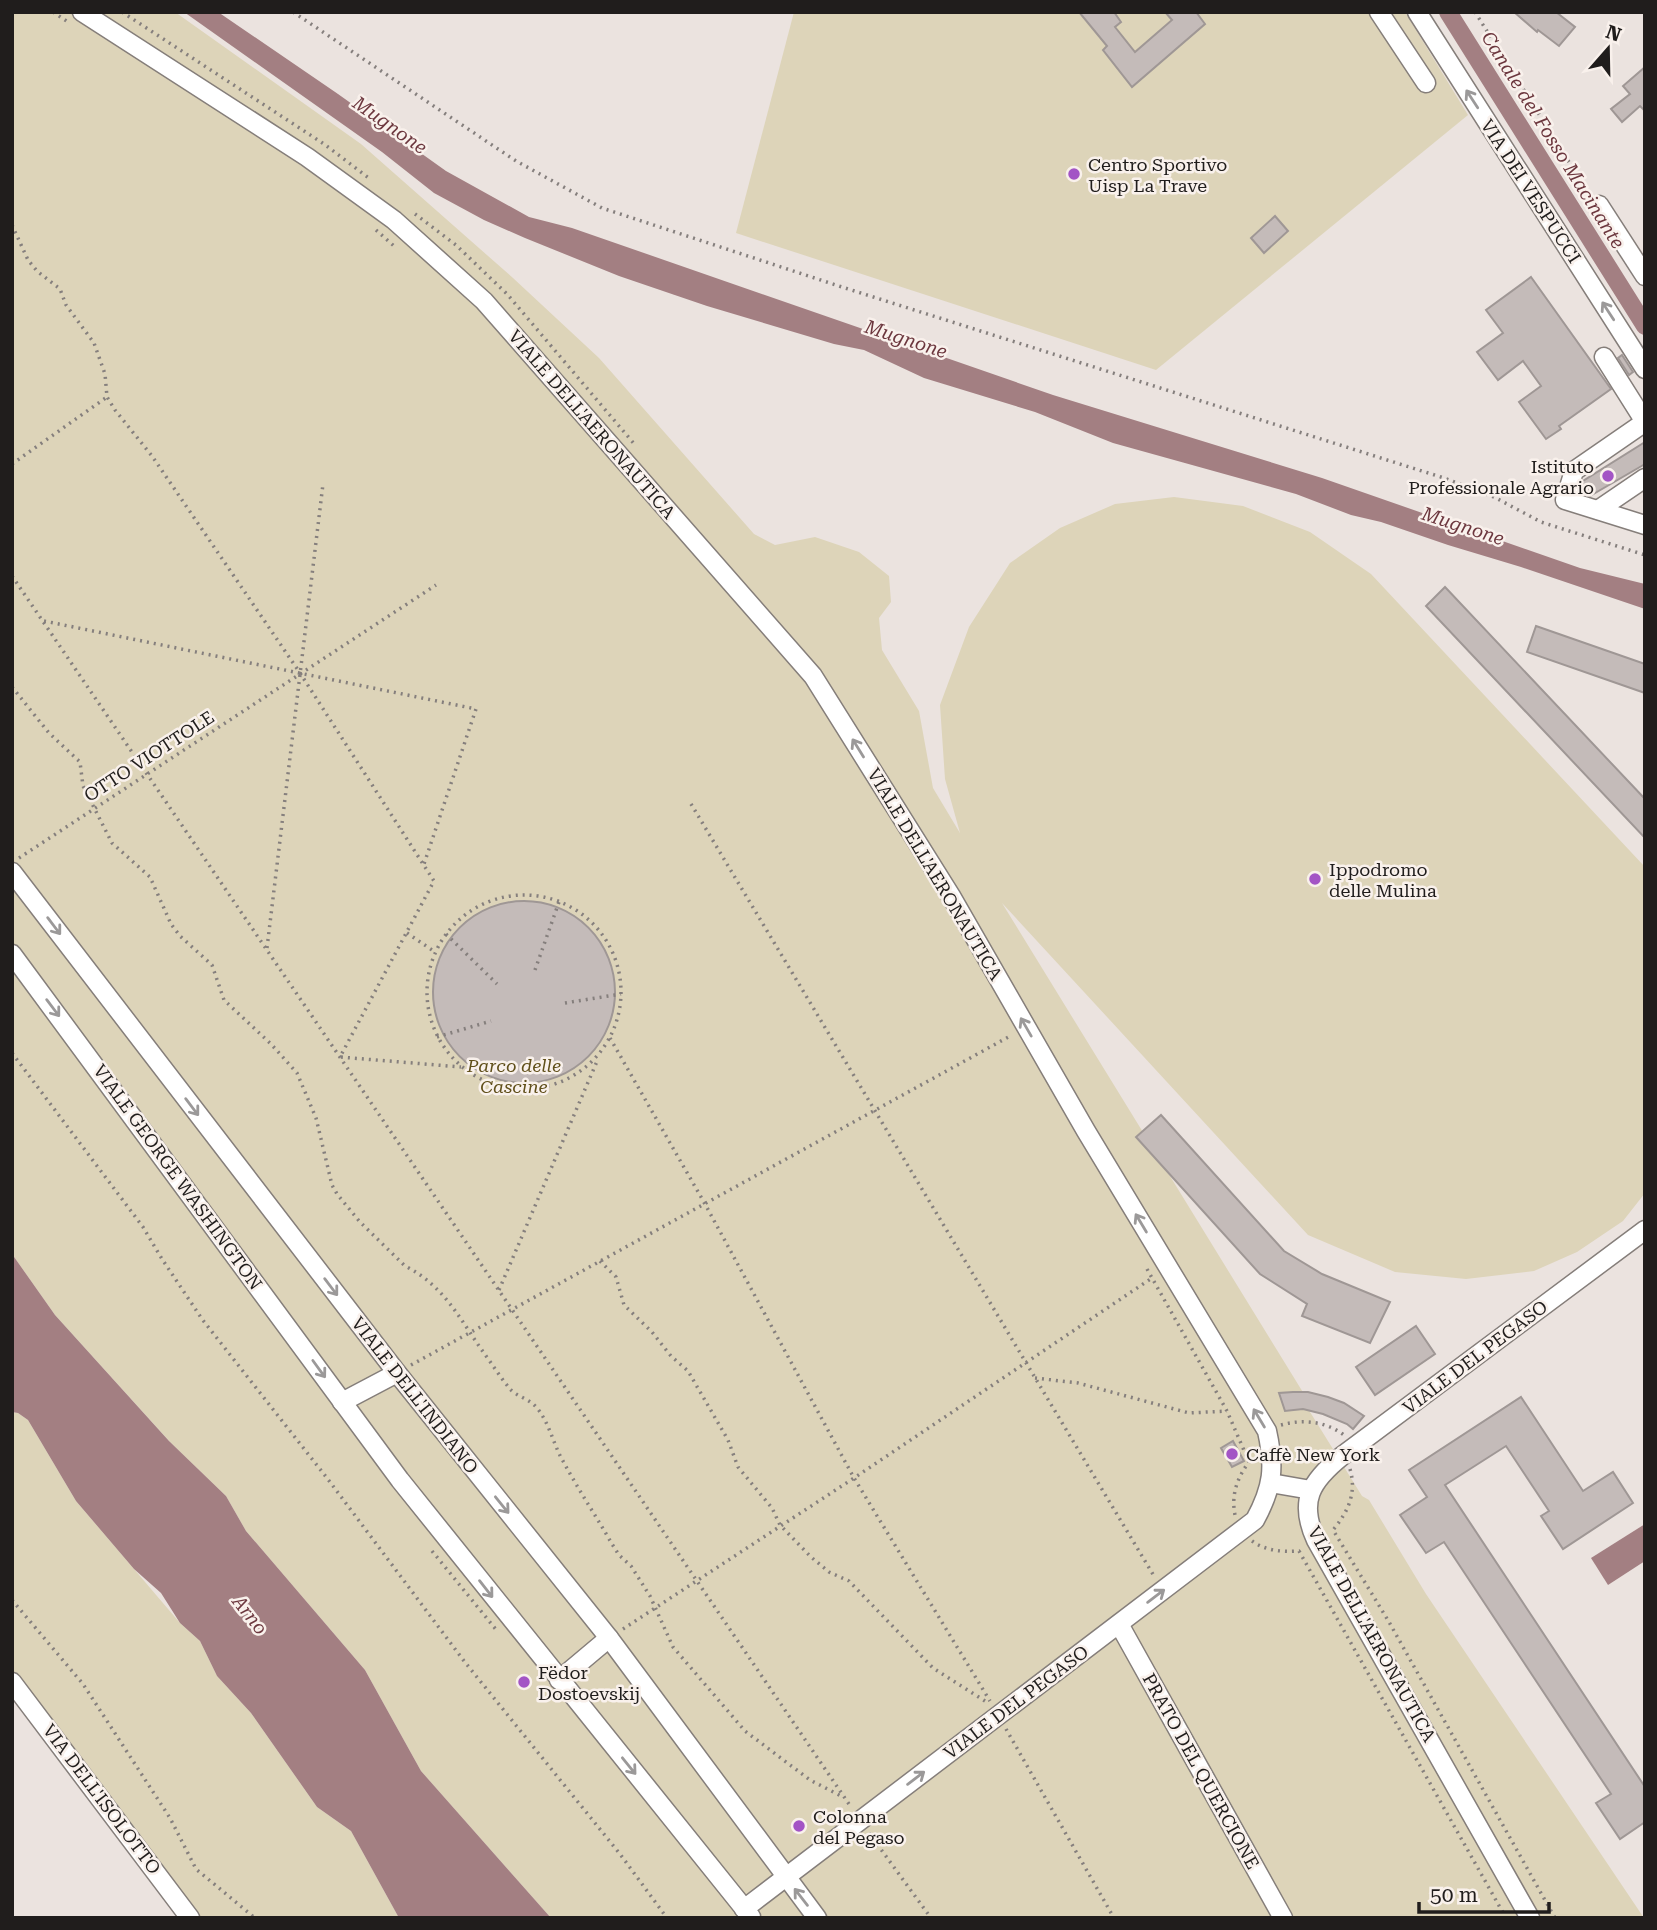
<svg xmlns="http://www.w3.org/2000/svg" width="1657" height="1930" viewBox="0 0 1657 1930" font-family="'Roboto Serif',serif">
  <style>
    .green { fill: #ddd4b9 }
    .water { fill: #a37f82 }
    .lines { fill: none; stroke-linecap: round; stroke-linejoin: round }
    .canal { stroke: #a37f82; stroke-width: 18 }
    .building { fill: #c4bbb9; stroke: #9f9795; stroke-width: 2 }
    .minor-casing { stroke: #857e7a; stroke-width: 21 }
    .path { stroke: #857f7d; stroke-width: 3.5; stroke-dasharray: 2 5; stroke-linecap: butt }
    .minor { stroke: #fff; stroke-width: 18 }
    .oneway { stroke: #9b9999 }
    .poi-dot { fill: #a354c5; stroke: #f9f1ec; stroke-width: 2.5 }
    .labels { text-anchor: middle; dominant-baseline: central; stroke-width: 5; stroke-linejoin: round; paint-order: stroke }
    .poi-label { font-size: 18px; fill: #201d1c; stroke: #f9f1ec; text-anchor: start }
    .street-label { font-size: 18px; fill: #201d1c; stroke: #f9f1ec }
    .park-label { font-size: 18px; font-style: italic; fill: #604f1a; stroke: #f9f1ec }
    .water-label { font-size: 19px; font-style: italic; fill: #6c373e; stroke: #f9f1ec }
  </style>
  <rect width="100%" height="100%" fill="#ebe3df"/>
  <g class="green">
    <polygon points="12,12 175,12 361,144 513,278 599,358 754,534 775,545 815,537 859,552 889,576 891,602 879,618 882,650 919,711 933,788 960,833 945,779 940,705 969,627 1010,563 1060,528 1115,504 1174,497 1243,506 1310,532 1371,574 1645,867 1645,1193 1623,1221 1577,1252 1534,1271 1466,1279 1395,1272 1308,1235 1002,903 1304,1394 1302,1399 1362,1496 1369,1500 1426,1594 1644,1918 551,1918 421,1771 365,1670 246,1531 226,1496 171,1443 55,1315 12,1254"/>
    <polygon points="794,12 1405,12 1468,115 1156,370 736,233"/>
    <polygon points="12,1412 18,1413 28,1420 76,1501 180,1623 200,1641 217,1676 251,1713 317,1807 351,1831 399,1918 197,1918 12,1673"/>
  </g>
  <g class="water">
    <polygon points="184,12 218,12 338,94 446,171 529,217 572,228 1053,395 1322,478 1580,568 1645,584 1645,609 1521,567 1448,545 1381,522 1351,515 1296,494 1113,443 1035,412 924,378 864,350 834,344 707,306 619,276 525,238 484,220 434,193 382,152"/>
    <polygon points="12,1254 55,1315 169,1441 226,1496 246,1531 365,1670 421,1771 551,1918 399,1918 351,1831 317,1807 251,1713 217,1676 200,1641 180,1623 161,1593 134,1569 76,1501 28,1420 18,1413 12,1412"/>
    <polygon points="1645,1524 1645,1561 1608,1585 1591,1558"/>
  </g>
  <g class="lines">
    <polyline class="canal" points="1448,12 1645,326"/>
  </g>
  <g class="building">
    <polygon points="1079,12 1114,12 1121,22 1115,27 1135,52 1172,20 1165,12 1196,12 1205,24 1132,87 1103,50 1107,46"/>
    <polygon points="1514,12 1556,12 1575,27 1559,46 1538,30 1537,32"/>
    <polygon points="1645,67 1645,111 1640,106 1622,122 1611,109 1630,94 1623,86"/>
    <polygon points="1275,216 1288,231 1264,253 1251,238"/>
    <polygon points="1531,277 1611,389 1559,426 1561,429 1546,439 1519,402 1541,386 1523,361 1498,380 1477,352 1503,333 1486,310"/>
    <polygon points="1622,355 1633,372 1629,375 1618,358"/>
    <polygon points="1645,442 1645,464 1590,496 1579,493 1583,481"/>
    <polygon points="1445,587 1645,799 1645,838 1426,606"/>
    <polygon points="1536,626 1645,664 1645,693 1527,652"/>
    <circle cx="524" cy="992" r="91"/>
    <polygon points="1161,1115 1284,1251 1322,1274 1390,1302 1370,1343 1302,1316 1307,1304 1260,1274 1136,1137"/>
    <polygon points="1416,1326 1435,1354 1375,1395 1356,1367"/>
    <polygon points="1293,1392 1308,1392 1328,1397 1344,1403 1364,1416 1353,1429 1347,1424 1323,1414 1303,1409 1285,1411 1279,1393"/>
    <polygon points="1521,1397 1583,1491 1613,1472 1633,1503 1563,1549 1541,1516 1549,1511 1506,1446 1445,1485 1645,1787 1645,1822 1620,1839 1596,1803 1611,1794 1444,1542 1426,1553 1400,1515 1427,1497 1409,1470"/>
    <polygon points="1233,1441 1244,1461 1232,1467 1221,1448"/>
  </g>
  <g class="lines">
    <defs>
      <g id="minor">
        <path d="M82 12 307 157 394 220 484 301 813 676 951 896 1086 1131 1267 1431C1275 1467 1273 1487 1255 1520L744 1909"/>
        <polyline points="1379,12 1426,83"/>
        <polyline points="1417,12 1645,369"/>
        <polyline points="1599,205 1645,276"/>
        <polyline points="1604,357 1645,422"/>
        <polyline points="1645,422 1574,471 1565,500 1645,525"/>
        <polyline points="1598,510 1645,478"/>
        <polyline points="12,872 397,1373 609,1638 817,1918"/>
        <polyline points="12,954 400,1480 751,1917"/>
        <polyline points="342,1402 397,1373"/>
        <polyline points="1271,1483 1311,1490"/>
        <polyline points="1119,1624 1283,1918"/>
        <polyline points="559,1680 609,1638"/>
        <polyline points="12,1682 190,1918"/>
        <path d="M1530 1918 1316 1540C1298 1501 1311 1481 1342 1456L1645 1230"/>
      </g>
    </defs>
    <use href="#minor" class="minor-casing"/>
    <g class="path">
      <polyline points="53,12 68,22"/>
      <polyline points="122,12 324,144 370,179"/>
      <polyline points="293,12 516,161 602,208 845,288 1444,478 1494,497 1541,522 1645,555"/>
      <polyline points="1475,12 1589,194"/>
      <polyline points="415,214 456,245 507,294 636,446"/>
      <polyline points="12,225 28,260 37,271 60,289 66,305 94,343 105,374 107,397 115,410 152,456 300,673 434,881 340,1057 461,1067"/>
      <polyline points="376,230 394,246"/>
      <polyline points="12,464 107,397"/>
      <polyline points="12,576 851,1807"/>
      <polyline points="44,621 476,709 424,864"/>
      <path d="M12 687 49 733 80 762 83 786 112 843 150 877 171 924 180 936 212 965 224 1000 271 1044 297 1073 316 1118 332 1185 337 1194 360 1222 405 1266C447 1287 462 1324 489 1360 496 1370 503 1381 511 1390 518 1397 530 1399 537 1408 550 1424 553 1444 563 1461 578 1489 596 1516 612 1544L619 1555 631 1566 650 1596 673 1647 745 1731 810 1780 843 1797"/>
      <polyline points="691,804 1154,1576"/>
      <polyline points="19,858 436,585"/>
      <circle cx="524" cy="992" r="97"/>
      <polyline points="407,933 435,952"/>
      <polyline points="446,934 497,984"/>
      <polyline points="267,948 323,484"/>
      <polyline points="535,970 559,902"/>
      <polyline points="565,1003 621,994"/>
      <polyline points="437,1037 491,1021"/>
      <polyline points="610,1038 705,1204 854,1478 990,1701"/>
      <polyline points="12,1053 143,1227 162,1259 202,1319 327,1478 464,1661 620,1854 667,1918"/>
      <polyline points="600,1261 616,1277 624,1305 652,1332 671,1356 688,1371 728,1440 738,1467 772,1508 780,1525 811,1557 829,1572 849,1581 933,1668 988,1703"/>
      <path d="M1147 1269 1227 1411 1249 1462C1237 1478 1231 1495 1235 1515"/>
      <polyline points="499,1290 598,1059"/>
      <polyline points="411,1365 1012,1035"/>
      <polyline points="1035,1378 1078,1383 1189,1413 1227,1411"/>
      <path d="M1281 1425C1303 1419 1325 1421 1344 1435"/>
      <path d="M1350 1469C1357 1493 1348 1512 1333 1530L1389 1622 1555 1918"/>
      <path d="M1252 1541C1266 1551 1282 1552 1299 1551L1506 1918"/>
      <polyline points="432,1551 498,1632"/>
      <polyline points="12,1600 83,1684 170,1818 196,1869 255,1918"/>
      <polyline points="623,1629 854,1478 1152,1278"/>
      <polyline points="1006,1729 1114,1918"/>
      <polyline points="869,1833 931,1918"/>
    </g>
    <use href="#minor" class="minor"/>
  </g>
  <defs><path id="oneway-shaft" d="M-6 0H5M1.5-3L5.5 0L1.5 3" fill="none" stroke-width="1.6" stroke-linecap="round" stroke-linejoin="round" transform="scale(1.75)"/></defs>
  <g class="oneway">
    <use href="#oneway-shaft" transform="translate(1472 99) rotate(-123)"/>
    <use href="#oneway-shaft" transform="translate(1608 311) rotate(-123)"/>
    <use href="#oneway-shaft" transform="translate(858 748) rotate(-122)"/>
    <use href="#oneway-shaft" transform="translate(54 926) rotate(53)"/>
    <use href="#oneway-shaft" transform="translate(53 1008) rotate(53)"/>
    <use href="#oneway-shaft" transform="translate(1026 1027) rotate(-120)"/>
    <use href="#oneway-shaft" transform="translate(192 1107) rotate(53)"/>
    <use href="#oneway-shaft" transform="translate(1141 1223) rotate(-121)"/>
    <use href="#oneway-shaft" transform="translate(331 1287) rotate(53)"/>
    <use href="#oneway-shaft" transform="translate(319 1369) rotate(54)"/>
    <use href="#oneway-shaft" transform="translate(1259 1418) rotate(-121)"/>
    <use href="#oneway-shaft" transform="translate(502 1505) rotate(51)"/>
    <use href="#oneway-shaft" transform="translate(486 1589) rotate(52)"/>
    <use href="#oneway-shaft" transform="translate(1156 1596) rotate(-37)"/>
    <use href="#oneway-shaft" transform="translate(629 1766) rotate(51)"/>
    <use href="#oneway-shaft" transform="translate(916 1778) rotate(-37)"/>
    <use href="#oneway-shaft" transform="translate(801 1897) rotate(-128)"/>
  </g>
  <g class="poi-dot">
    <circle cx="1074" cy="174" r="7"/>
    <circle cx="1608" cy="476" r="7"/>
    <circle cx="1315" cy="879" r="7"/>
    <circle cx="1232" cy="1454" r="7"/>
    <circle cx="524" cy="1682" r="7"/>
    <circle cx="799" cy="1826" r="7"/>
  </g>
  <g class="labels">
    <g class="poi-label">
      <text x="1088" y="164">Centro Sportivo<tspan x="1088" dy="21">Uisp La Trave</tspan></text>
      <text x="1594" y="466" text-anchor="end">Istituto<tspan x="1594" dy="21">Professionale Agrario</tspan></text>
      <text x="1329" y="869">Ippodromo<tspan x="1329" dy="21">delle Mulina</tspan></text>
      <text x="1246" y="1454">Caffè New York</text>
      <text x="538" y="1672">Fëdor<tspan x="538" dy="21">Dostoevskij</tspan></text>
      <text x="813" y="1816">Colonna<tspan x="813" dy="21">del Pegaso</tspan></text>
    </g>
    <g class="street-label">
      <text transform="translate(1531 191) rotate(57)">VIA DEI VESPUCCI</text>
      <text transform="translate(592 424) rotate(49)">VIALE DELL'AERONAUTICA</text>
      <text transform="translate(149 756) rotate(-33)">OTTO VIOTTOLE</text>
      <text transform="translate(935 874) rotate(59)">VIALE DELL'AERONAUTICA</text>
      <text transform="translate(178 1177) rotate(54)">VIALE GEORGE WASHINGTON</text>
      <text transform="translate(1475 1357) rotate(-37)">VIALE DEL PEGASO</text>
      <text transform="translate(415 1395) rotate(52)">VIALE DELL'INDIANO</text>
      <text transform="translate(1372 1634) rotate(61)">VIALE DELL'AERONAUTICA</text>
      <text transform="translate(1016 1702) rotate(-37)">VIALE DEL PEGASO</text>
      <text transform="translate(1201 1771) rotate(61)">PRATO DEL QUERCIONE</text>
      <text transform="translate(102 1799) rotate(53)">VIA DELL'ISOLOTTO</text>
    </g>
    <g class="park-label">
      <text x="514" y="1065">Parco delle<tspan x="514" dy="21">Cascine</tspan></text>
    </g>
    <g class="water-label">
      <text transform="translate(390 125) rotate(35)">Mugnone</text>
      <text transform="translate(1553 140) rotate(58)">Canale del Fosso Macinante</text>
      <text transform="translate(906 339) rotate(18)">Mugnone</text>
      <text transform="translate(1463 526) rotate(18)">Mugnone</text>
      <text transform="translate(250 1615) rotate(52)">Arno</text>
    </g>
  </g>
  <rect width="1657" height="1930" fill="none" stroke="#201d1c" stroke-width="28"/>
  <g transform="translate(1608 49) rotate(20)" stroke="#f9f1ec" stroke-width="5" paint-order="stroke">
  <path d="M0-5L12 26L0 18L-12 26Z" fill="#201d1c"/>
  <text y="-10" font-size="19" font-weight="bold" text-anchor="middle" fill="#201d1c">N</text>
  </g>
  <path d="M1419 1902v10h130v-10" fill="none" stroke="#201d1c" stroke-width="3.5"/>
  <text x="1430" y="1902" font-size="21" fill="#201d1c" stroke="#f9f1ec" stroke-width="5" paint-order="stroke">50 m</text>
</svg>
